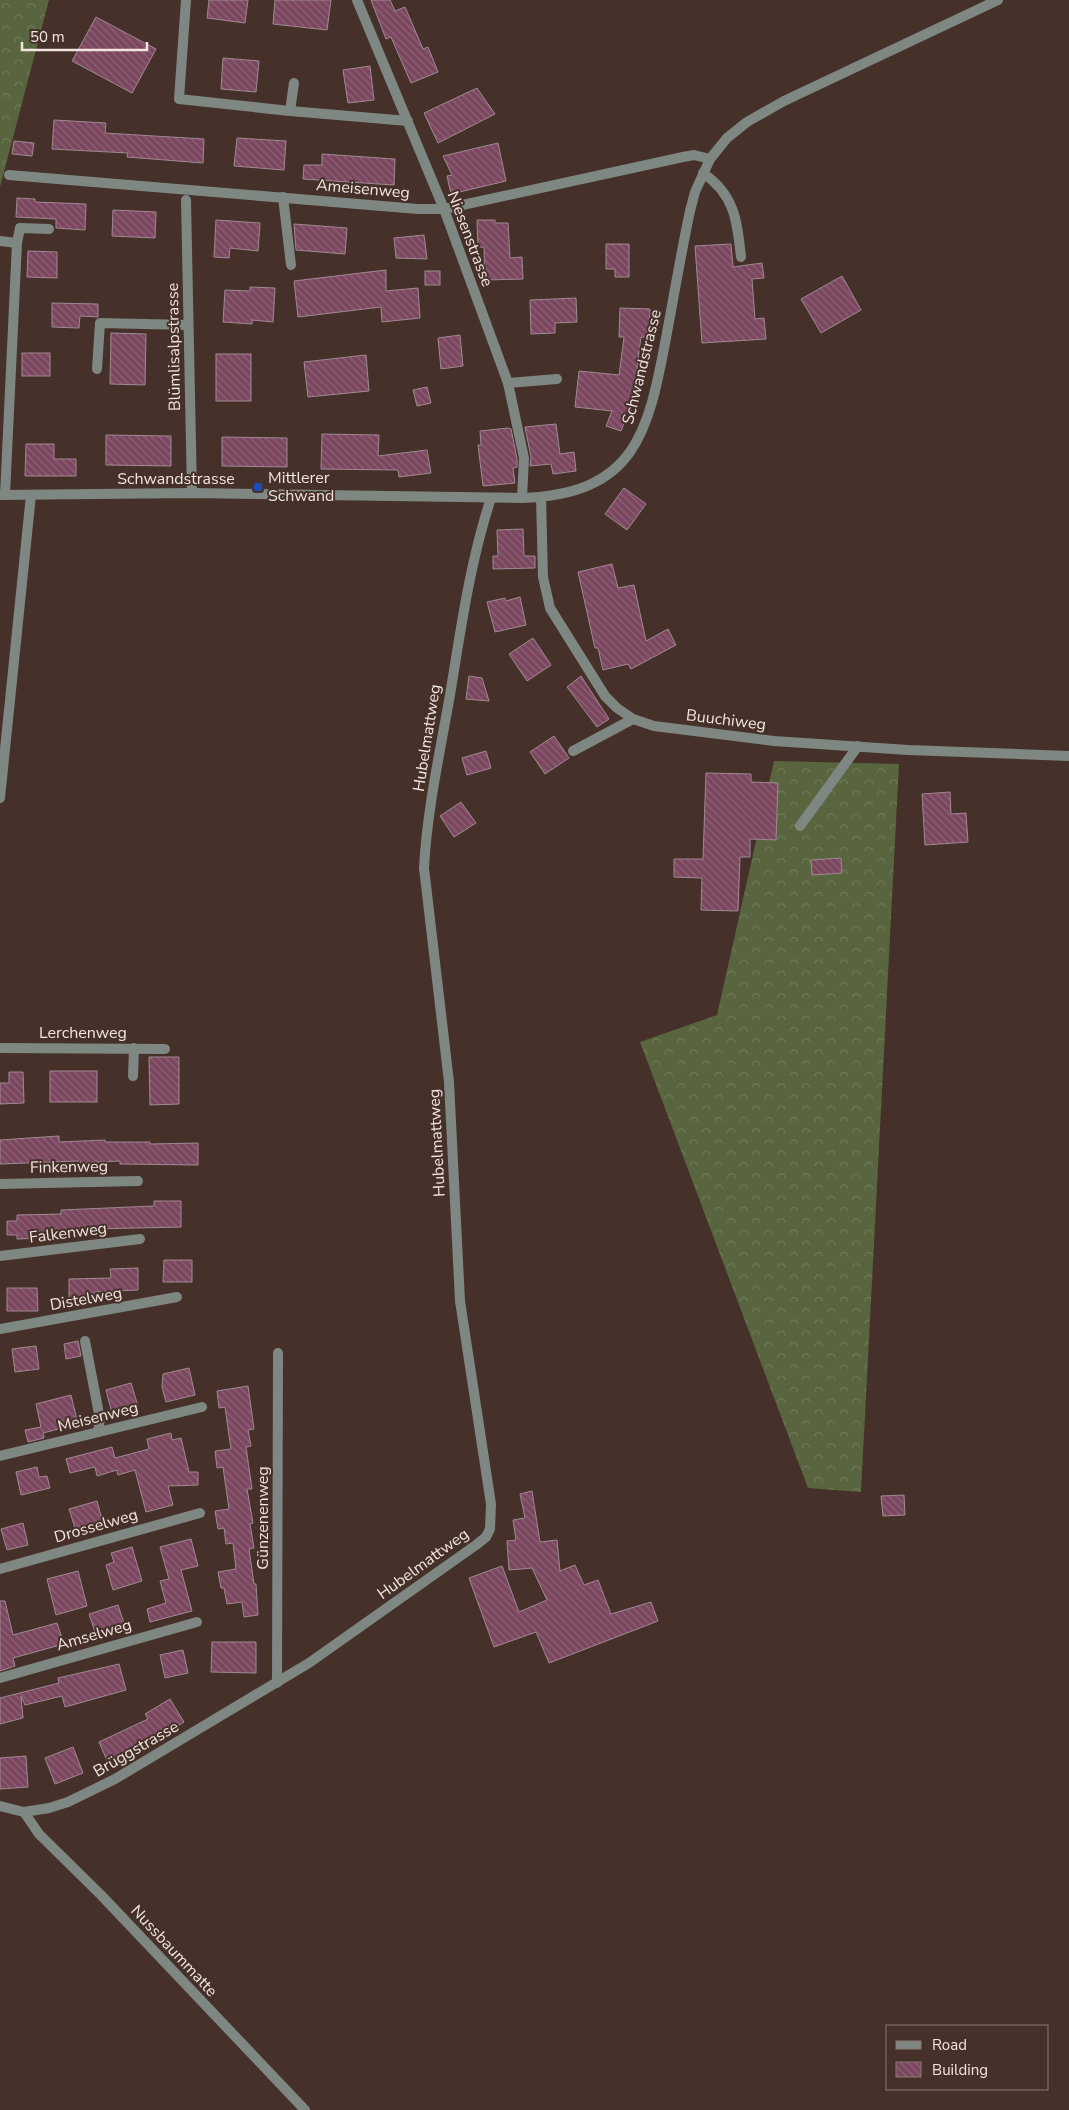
<svg xmlns="http://www.w3.org/2000/svg" width="1069" height="2110" viewBox="0 0 1069 2110" font-family="'Nunito Sans',sans-serif">
  <style>
    .forest { fill: url(#forest-crowns) }
    .building { fill: url(#building-back-hatch); stroke: #a18993 }
    .lines { fill: none; stroke-linecap: round; stroke-linejoin: round }
    .service { stroke: #7e8781; stroke-width: 10 }
    .minor { stroke: #7e8781; stroke-width: 10 }
    .transit-dot { fill: #1a4fb4; stroke: #45312a; stroke-width: 2 }
    .labels { text-anchor: middle; dominant-baseline: central; stroke-width: 4; stroke-linejoin: round; paint-order: stroke }
    .street-label { font-size: 16px; fill: #f2e5e0; stroke: #45312a }
    .poi-label { font-size: 16px; fill: #f2e5e0; stroke: #45312a; text-anchor: start }
  </style>
  <defs>
    <pattern id="forest-crowns" width="20" height="18" patternUnits="userSpaceOnUse" patternTransform="scale(1.25)"><rect width="20" height="18" fill="#58653e"/><path d="M2 6a3 3 0 1 1 6 0M12 15a3 3 0 1 1 6 0" fill="none" stroke="#707b5a"/></pattern>
    <pattern id="building-back-hatch" width="6" height="6" patternUnits="userSpaceOnUse" patternTransform="scale(1.25)"><rect width="6" height="6" fill="#7b475f"/><path d="M-1 5l2 2M0 0l6 6M5-1l2 2" fill="none" stroke="#8e6176"/></pattern>
  </defs>
  <rect width="100%" height="100%" fill="#45312a"/>
  <g class="forest">
    <polygon points="0,0 49,0 0,187"/>
    <polygon points="774,761 899,764 861,1492 808,1488 640,1042 717,1015"/>
  </g>
  <g class="building">
    <polygon points="209,0 248,0 245,23 207,18"/>
    <polygon points="275,0 331,0 327,30 273,24"/>
    <polygon points="371,0 390,0 395,11 405,7 423,49 428,47 438,72 411,83 391,37 386,39"/>
    <polygon points="96,17 156,49 132,93 72,61"/>
    <polygon points="223,58 259,61 256,92 221,89"/>
    <polygon points="370,66 374,100 348,103 343,70"/>
    <polygon points="477,88 495,114 438,143 424,113"/>
    <polygon points="54,120 106,123 105,133 204,139 203,163 127,157 128,153 52,149"/>
    <polygon points="237,138 286,141 284,170 234,166"/>
    <polygon points="14,141 34,143 32,156 12,154"/>
    <polygon points="498,143 506,181 451,194 447,176 452,175 443,156"/>
    <polygon points="322,154 395,159 394,185 303,179 304,165 322,165"/>
    <polygon points="17,198 35,199 35,202 86,204 85,230 56,228 56,219 16,217"/>
    <polygon points="113,210 156,212 155,238 112,236"/>
    <polygon points="216,220 260,223 258,251 230,248 229,258 214,257"/>
    <polygon points="477,220 495,220 495,223 508,223 510,258 522,257 523,279 485,280 484,247 478,247"/>
    <polygon points="294,224 347,228 345,254 296,250"/>
    <polygon points="424,235 427,259 396,258 394,238"/>
    <polygon points="606,244 629,244 629,277 615,277 615,269 606,269"/>
    <polygon points="731,244 733,267 762,263 764,278 752,279 755,319 764,318 766,339 702,343 695,246"/>
    <polygon points="28,251 57,252 57,278 27,277"/>
    <polygon points="386,270 386,291 418,288 420,318 382,322 381,307 298,317 294,281"/>
    <rect x="425" y="271" width="15" height="14"/>
    <polygon points="842,276 861,310 821,333 801,299"/>
    <polygon points="250,287 275,288 273,322 252,320 252,324 223,322 225,290 250,291"/>
    <polygon points="576,298 577,322 555,323 555,333 531,334 530,300"/>
    <polygon points="52,303 98,304 98,317 80,316 79,328 52,327"/>
    <polygon points="620,308 650,309 649,338 641,337 631,413 628,413 621,431 606,426 612,411 575,407 579,371 619,375 624,337 619,337"/>
    <polygon points="111,333 146,334 145,385 110,384"/>
    <polygon points="460,335 463,366 441,369 438,338"/>
    <rect x="22" y="353" width="28" height="23"/>
    <rect x="216" y="354" width="35" height="47"/>
    <polygon points="366,355 369,391 308,397 304,362"/>
    <polygon points="427,387 431,403 417,406 413,390"/>
    <polygon points="556,424 560,454 574,452 576,471 553,474 551,464 530,466 531,457 525,427"/>
    <polygon points="508,428 511,429 517,459 517,467 513,468 515,483 483,486 478,445 481,445 480,431"/>
    <polygon points="322,434 379,435 378,456 427,450 431,473 399,477 398,470 321,469"/>
    <polygon points="106,435 171,436 171,466 106,465"/>
    <polygon points="222,437 287,438 287,467 222,466"/>
    <polygon points="26,444 54,444 54,459 76,459 76,476 25,476"/>
    <polygon points="624,488 646,504 627,530 605,514"/>
    <polygon points="523,529 524,556 535,556 535,568 493,569 493,556 498,556 497,530"/>
    <polygon points="612,564 618,588 634,585 646,641 668,629 676,645 631,669 628,664 603,670 598,648 595,648 578,572"/>
    <polygon points="520,597 526,625 495,632 487,602 505,598 506,601"/>
    <polygon points="533,638 551,665 527,681 509,654"/>
    <polygon points="469,676 482,678 489,701 466,699"/>
    <polygon points="581,676 609,719 597,727 567,687"/>
    <polygon points="554,736 569,758 545,774 530,752"/>
    <polygon points="486,751 491,768 467,775 462,758"/>
    <polygon points="706,773 751,774 751,782 778,783 776,840 750,839 750,857 740,857 738,911 701,910 702,878 674,877 674,859 703,859"/>
    <polygon points="950,792 951,814 966,813 968,842 925,845 922,794"/>
    <polygon points="461,802 476,823 454,837 440,816"/>
    <polygon points="841,858 842,873 812,875 811,860"/>
    <polygon points="149,1057 179,1057 179,1104 150,1105"/>
    <rect x="50" y="1071" width="47" height="31"/>
    <polygon points="9,1072 23,1072 24,1103 0,1104 0,1083 9,1083"/>
    <polygon points="59,1136 59,1142 105,1140 105,1142 150,1142 150,1144 198,1143 198,1165 120,1164 120,1161 78,1163 78,1161 0,1164 0,1140"/>
    <polygon points="154,1201 181,1201 181,1227 91,1229 91,1231 43,1234 43,1238 17,1239 17,1235 7,1235 7,1221 17,1221 17,1215 61,1214 61,1210 154,1206"/>
    <polygon points="164,1260 192,1260 192,1282 163,1282"/>
    <polygon points="138,1268 138,1290 94,1292 94,1300 69,1301 69,1279 111,1278 110,1269"/>
    <polygon points="7,1288 37,1288 38,1311 7,1311"/>
    <polygon points="78,1341 81,1356 66,1359 64,1344"/>
    <polygon points="36,1346 39,1369 15,1372 12,1349"/>
    <polygon points="189,1368 195,1395 166,1402 162,1387 163,1374"/>
    <polygon points="131,1383 138,1406 112,1413 106,1390"/>
    <polygon points="248,1386 254,1429 248,1430 251,1446 246,1447 252,1489 247,1489 253,1523 250,1524 254,1548 249,1549 254,1584 256,1584 258,1615 244,1617 242,1602 227,1604 224,1588 221,1588 218,1572 236,1569 233,1543 226,1544 224,1528 218,1529 215,1511 229,1509 223,1467 217,1468 215,1451 231,1449 225,1407 219,1408 217,1391"/>
    <polygon points="71,1395 78,1424 43,1433 44,1438 28,1442 25,1430 41,1427 36,1404"/>
    <polygon points="171,1433 172,1440 181,1438 189,1472 198,1472 198,1485 168,1486 173,1505 146,1512 135,1470 118,1475 117,1470 97,1476 95,1467 70,1473 66,1459 112,1447 115,1458 149,1449 147,1439"/>
    <polygon points="37,1467 39,1477 47,1476 50,1488 21,1495 16,1472"/>
    <polygon points="532,1491 540,1542 557,1540 560,1571 575,1565 584,1585 598,1580 611,1614 651,1602 658,1621 549,1663 536,1632 494,1647 469,1578 502,1566 519,1612 547,1600 532,1568 509,1570 507,1541 516,1540 513,1520 525,1518 520,1494"/>
    <polygon points="904,1495 905,1515 883,1516 881,1496"/>
    <polygon points="97,1501 103,1523 76,1531 69,1509"/>
    <polygon points="23,1523 28,1545 7,1550 1,1529"/>
    <polygon points="191,1539 198,1566 181,1570 192,1611 150,1622 147,1609 166,1603 160,1581 169,1579 160,1547"/>
    <polygon points="132,1547 142,1581 113,1590 106,1565 114,1562 111,1553"/>
    <polygon points="78,1571 87,1606 56,1615 47,1579"/>
    <polygon points="0,1601 5,1601 13,1635 57,1623 64,1644 13,1658 15,1666 0,1671"/>
    <polygon points="118,1605 125,1626 96,1635 89,1614"/>
    <polygon points="212,1642 256,1642 256,1673 211,1672"/>
    <polygon points="183,1650 188,1673 165,1678 160,1655"/>
    <polygon points="119,1664 126,1690 65,1707 62,1696 25,1705 21,1696 23,1718 0,1724 0,1698 59,1683 58,1678"/>
    <polygon points="170,1699 184,1722 145,1746 146,1748 109,1765 99,1742 148,1719 145,1714"/>
    <polygon points="73,1747 83,1773 55,1784 45,1758"/>
    <polygon points="26,1756 28,1787 0,1789 0,1758"/>
  </g>
  <g class="lines">
    <g class="service">
      <polyline points="186,0 179,99 290,111"/>
      <polyline points="294,83 290,111 408,121"/>
      <path d="M703 173C735 195 737 221 741 257"/>
      <polyline points="283,197 291,265"/>
      <polyline points="97,369 100,323 188,325"/>
      <polyline points="508,383 557,379"/>
      <polyline points="573,751 633,719"/>
      <polyline points="800,826 858,746"/>
      <polyline points="133,1076 134,1048"/>
      <polyline points="85,1341 100,1419 98,1432"/>
    </g>
    <g class="minor">
      <polyline points="357,0 444,209 508,383 524,458 522,498"/>
      <polyline points="9,175 418,209 444,209 683,157 694,155 710,159"/>
      <polyline points="186,200 192,493"/>
      <polyline points="0,241 17,243"/>
      <path d="M0 495 192 493 522 498C635 494 648 434 666 338 674 296 681 253 690 211L695 192 710 159 727 138 747 122 784 101 998 0"/>
      <polyline points="5,495 17,243 20,228 49,229"/>
      <polyline points="541,497 543,577 550,608 605,696 617,708 633,719 654,726 774,741 908,750 1069,756"/>
      <polyline points="0,798 31,495"/>
      <polyline points="0,1048 165,1049"/>
      <polyline points="0,1184 138,1181"/>
      <polyline points="0,1256 140,1239"/>
      <polyline points="0,1329 177,1297"/>
      <polyline points="0,1456 202,1407"/>
      <polyline points="0,1569 200,1513"/>
      <polyline points="0,1678 197,1622"/>
      <polyline points="277,1683 278,1353"/>
      <path d="M0 1806 24 1812 49 1808 68 1802 115 1779 309 1663 476 1545 486 1537 490 1529 491 1504 460 1301 449 1082 424 868C427 810 440 752 450 695 461 628 470 562 491 498"/>
      <polyline points="24,1812 39,1834 101,1895 305,2110"/>
    </g>
  </g>
  <rect class="transit-dot" x="253" y="482" width="10" height="10" rx="2.5"/>
  <g class="labels">
    <g class="street-label">
      <text transform="translate(363 189) rotate(5)">Ameisenweg</text>
      <text transform="translate(470 239) rotate(69)">Niesenstrasse</text>
      <text transform="translate(174 347) rotate(-91)">Blümlisalpstrasse</text>
      <text transform="translate(642 367) rotate(-76)">Schwandstrasse</text>
      <text x="176" y="479">Schwandstrasse</text>
      <text transform="translate(726 720) rotate(7)">Buuchiweg</text>
      <text transform="translate(427 738) rotate(-81)">Hubelmattweg</text>
      <text x="83" y="1033">Lerchenweg</text>
      <text transform="translate(437 1143) rotate(-93)">Hubelmattweg</text>
      <text transform="translate(69 1167) rotate(-1)">Finkenweg</text>
      <text transform="translate(68 1233) rotate(-7)">Falkenweg</text>
      <text transform="translate(86 1299) rotate(-10)">Distelweg</text>
      <text transform="translate(98 1417) rotate(-14)">Meisenweg</text>
      <text transform="translate(263 1518) rotate(-90)">Günzenenweg</text>
      <text transform="translate(96 1526) rotate(-16)">Drosselweg</text>
      <text transform="translate(423 1564) rotate(-36)">Hubelmattweg</text>
      <text transform="translate(94 1635) rotate(-16)">Amselweg</text>
      <text transform="translate(136 1749) rotate(-30)">Brüggstrasse</text>
      <text transform="translate(174 1951) rotate(47)">Nussbaummatte</text>
    </g>
    <g class="poi-label">
      <text x="268" y="478">Mittlerer<tspan x="268" dy="18">Schwand</tspan></text>
    </g>
  </g>
  <rect x="886" y="2025" width="162" height="65" fill="#45312a" stroke="#8a7973"/>
  <rect x="896" y="2041" width="25" height="8" fill="#7e8781" stroke="#8a7973"/>
  <text x="932" y="2050" font-size="15" fill="#f2e5e0">Road</text>
  <rect x="896" y="2062" width="25" height="15" fill="url(#building-back-hatch)" stroke="#8a7973"/>
  <text x="932" y="2075" font-size="15" fill="#f2e5e0">Building</text>
  <path d="M22 42v8h125v-8" fill="none" stroke="#f2e5e0" stroke-width="2.5"/>
  <text x="30" y="42" font-size="15" fill="#f2e5e0" stroke="#45312a" stroke-width="4" paint-order="stroke">50 m</text>
</svg>
